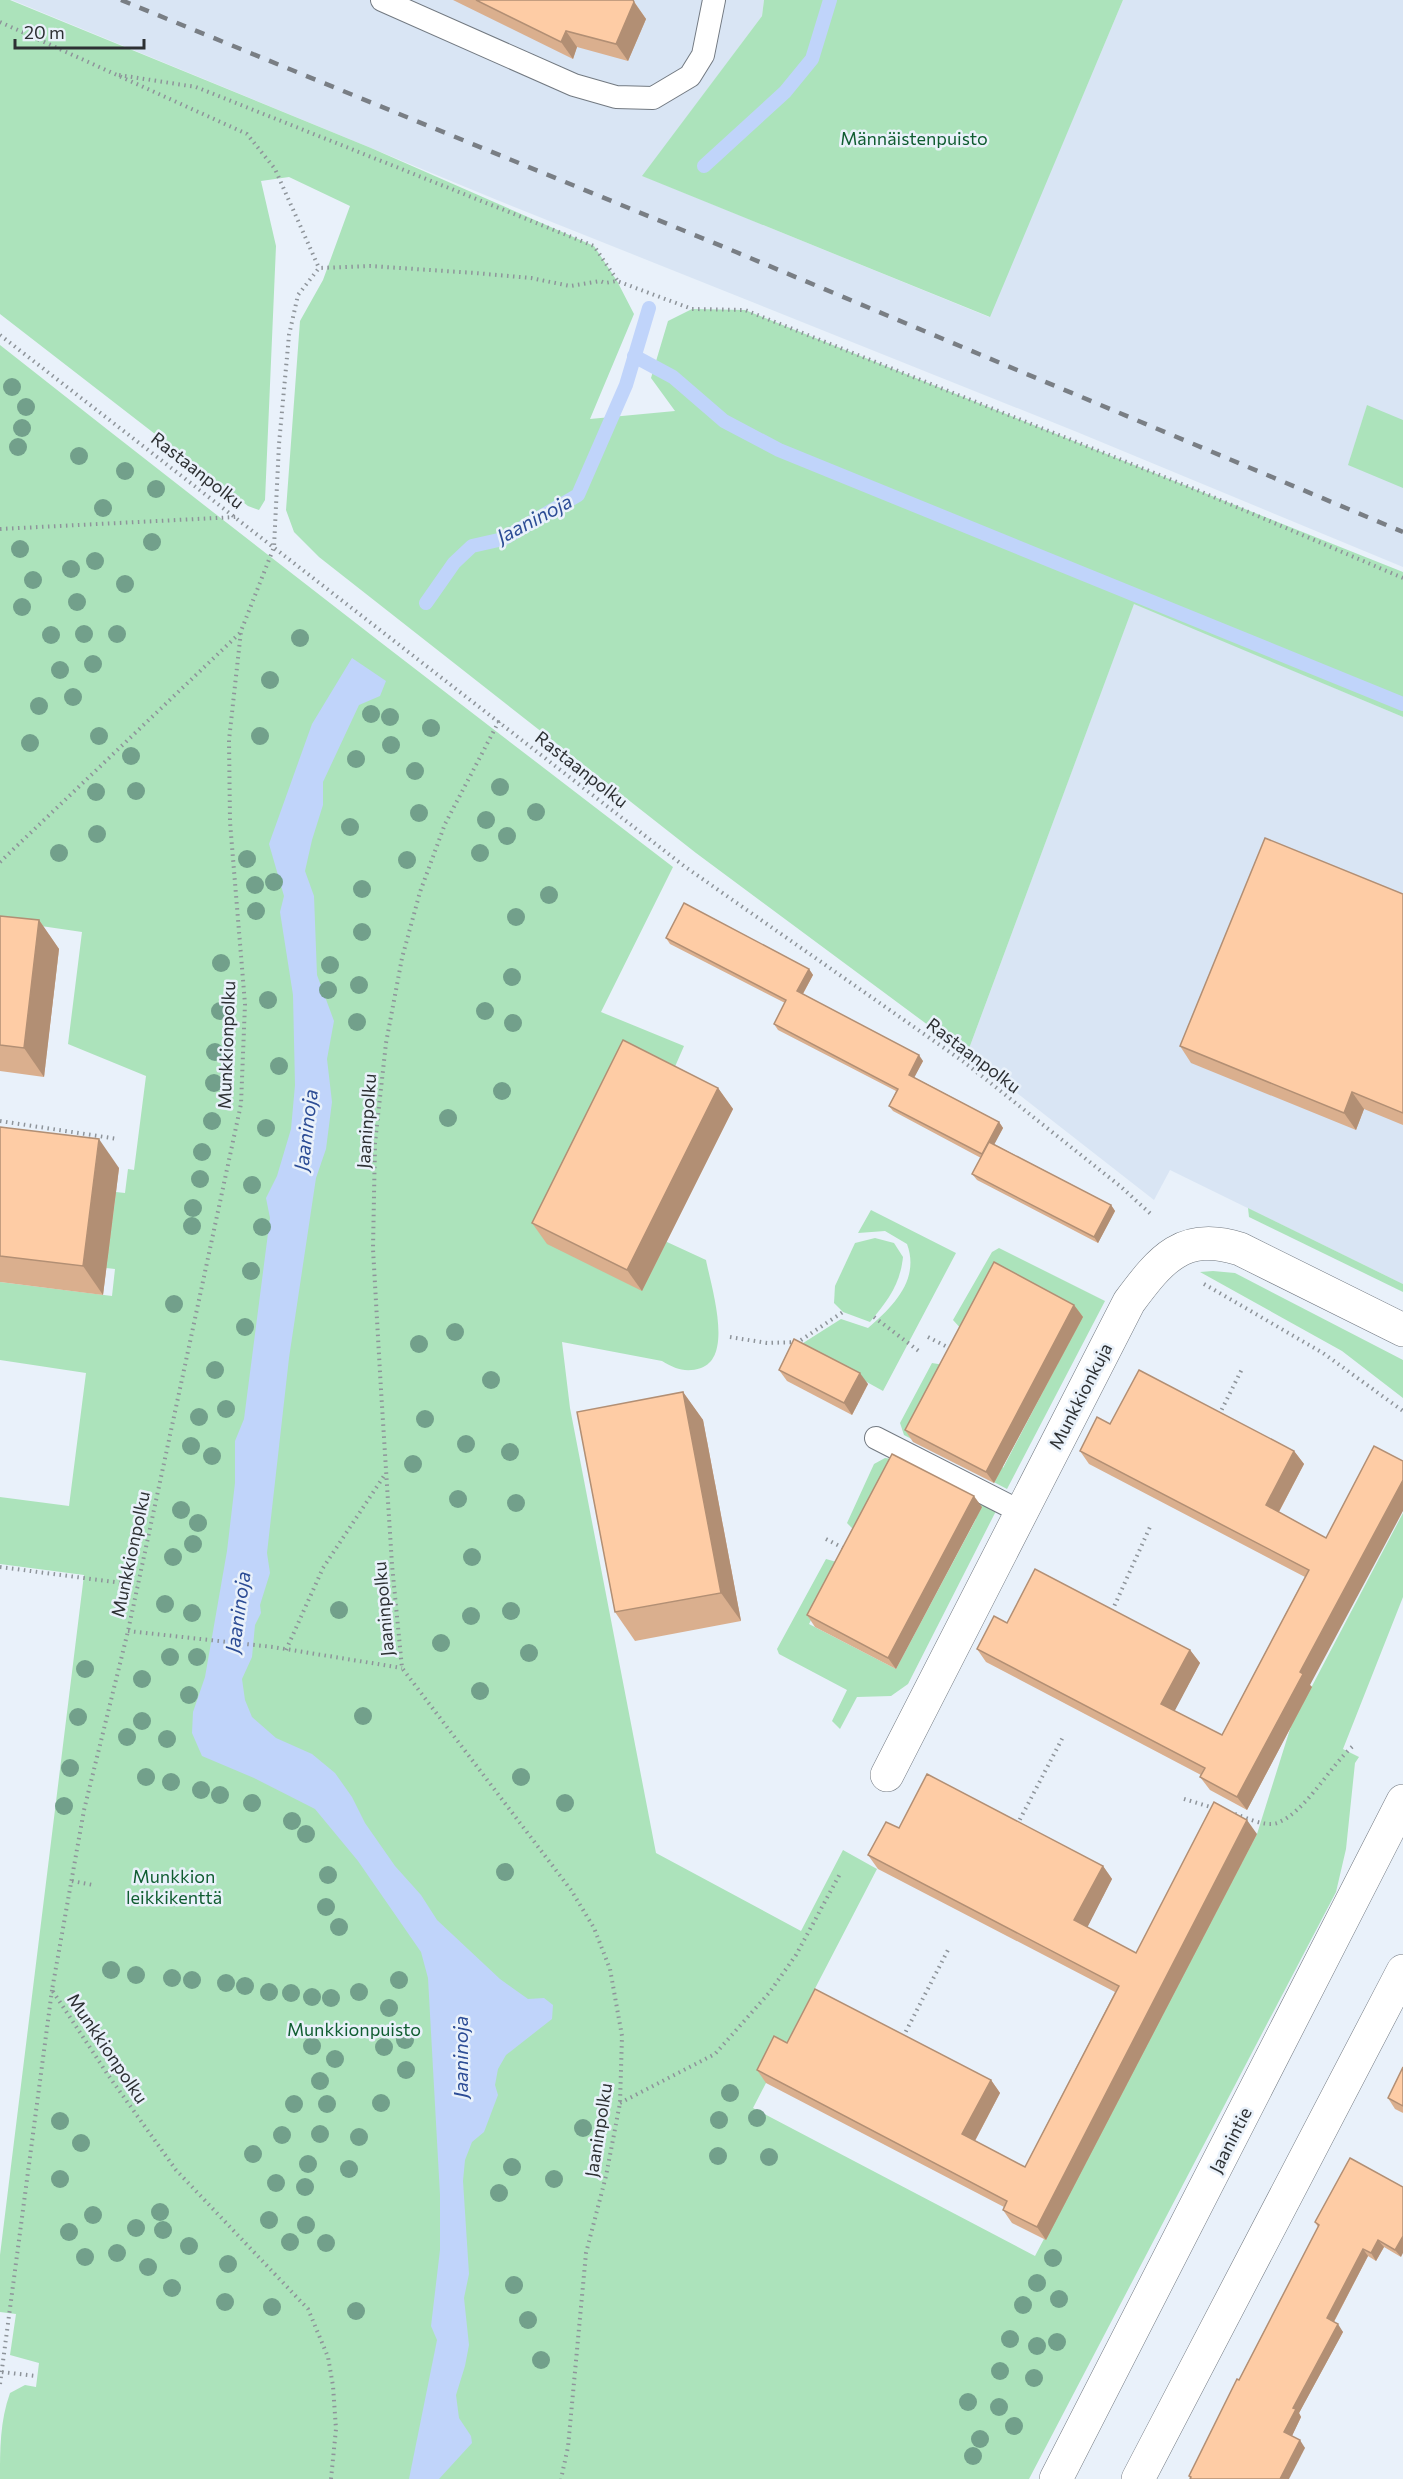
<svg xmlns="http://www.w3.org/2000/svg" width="1403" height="2479" viewBox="0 0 1403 2479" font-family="Commissioner,sans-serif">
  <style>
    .built { fill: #d9e5f4 }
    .green { fill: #ace3bb }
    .water { fill: #c0d4fa }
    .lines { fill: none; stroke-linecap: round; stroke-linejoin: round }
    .stream { stroke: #c0d4fa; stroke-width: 14 }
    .lane-casing { stroke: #727981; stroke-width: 24 }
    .street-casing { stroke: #727981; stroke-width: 34 }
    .secondary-casing { stroke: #727981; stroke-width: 34 }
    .path { stroke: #8e949a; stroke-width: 4; stroke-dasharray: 1.5 4.5; stroke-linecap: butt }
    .lane { stroke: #fff; stroke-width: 22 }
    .street { stroke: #fff; stroke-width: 33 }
    .secondary { stroke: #fff; stroke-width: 33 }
    .rail { stroke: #797e84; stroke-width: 4.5; stroke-dasharray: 10 10; stroke-linecap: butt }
    .tree { fill: #72a08b }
    .wall { fill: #daaf8e }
    .shaded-wall { fill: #b28f74 }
    .building { fill: #fecca5; stroke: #b28f74; stroke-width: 1.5 }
    .labels { text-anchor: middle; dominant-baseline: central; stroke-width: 5; stroke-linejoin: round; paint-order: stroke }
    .park-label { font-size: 18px; fill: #105d31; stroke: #e9f1fa }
    .street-label { font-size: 18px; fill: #2d3033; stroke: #e9f1fa }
    .water-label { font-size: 20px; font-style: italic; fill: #2c4c95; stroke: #e9f1fa }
  </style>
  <rect width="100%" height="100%" fill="#e9f1fa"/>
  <g class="built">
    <polygon points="12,0 764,0 762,16 643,176 989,317 1123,0 1403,0 1403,567 1077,432 497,200"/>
    <polygon points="1134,603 1403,717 1403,1284 1170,1170 1154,1200 967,1054"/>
  </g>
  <g class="green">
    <polygon points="0,0 10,0 371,148 594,246 617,281 634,314 590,419 675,411 651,378 668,321 692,309 745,310 1403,572 1403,717 1134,604 967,1054 696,853 319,557 294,532 286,510 300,321 323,280 350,206 289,177 261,181 276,246 265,500 259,510 248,506 0,314"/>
    <polygon points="764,0 1123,0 990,317 642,176 762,16"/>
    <path d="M0 345C223 521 447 694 673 867L601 1012 684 1046 670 1078 667 1242 706 1260C711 1286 734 1357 701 1368 686 1373 675 1369 662 1361L562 1342 570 1408 656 1853 801 1931 843 1850 877 1869 753 2108 1035 2256 1257 1834 1291 1726 1403 1513V1597L1343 1749 1359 1757 1355 1763 1346 1849 1336 1892 1029 2479H0C0 2449 0 2421 10 2393L25 2385 36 2387 39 2363 10 2355 16 2314 0 2312V2255L84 1575 0 1564V1497L69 1506 86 1373 0 1360V1282L112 1296 115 1269 106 1268 116 1192 125 1193 128 1169 134 1170 146 1076 68 1044 82 932 0 920Z"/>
    <polygon points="1367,405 1403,420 1403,488 1348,465"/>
    <polygon points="1248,1208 1403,1284 1403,1292 1249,1217"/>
    <path d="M871 1210 956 1253 883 1391 800 1345 841 1319 868 1328C894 1306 920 1279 907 1244L885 1231 858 1233Z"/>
    <path d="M875 1238 894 1243 903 1257C900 1285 888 1300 870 1322L843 1312 834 1303 835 1286 855 1243Z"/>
    <polygon points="999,1248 1105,1301 1007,1489 904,1435 900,1423 932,1363 944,1365 1003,1468 1082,1317 963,1331 953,1320 992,1252"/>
    <polygon points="1213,1271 1235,1273 1403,1360 1403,1398 1342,1351 1200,1272"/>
    <polygon points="885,1458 899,1460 996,1511 908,1684 891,1696 857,1697 840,1729 832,1721 847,1690 779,1654 777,1649 826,1559 840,1563 809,1624 896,1669 976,1519 857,1533 847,1523 874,1464"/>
  </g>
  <polygon class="water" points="352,658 386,681 380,696 359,705 323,782 323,805 312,840 305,871 314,896 317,975 334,1021 327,1059 332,1102 326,1149 316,1178 289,1358 267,1553 270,1573 260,1605 261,1613 255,1625 252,1657 242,1679 245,1700 252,1717 276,1738 312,1754 335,1773 352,1797 365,1823 395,1866 421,1895 437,1920 500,1979 528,1999 544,1998 553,2005 552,2019 506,2055 498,2069 495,2085 498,2095 484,2132 472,2142 465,2160 463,2181 469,2274 464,2298 469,2345 465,2366 456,2395 459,2418 471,2436 472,2443 439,2479 409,2479 437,2340 431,2326 440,2250 440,2195 428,1978 421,1952 358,1861 315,1809 254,1778 202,1756 192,1733 193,1712 205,1677 227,1551 235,1483 235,1441 244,1419 270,1218 266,1198 277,1176 291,1129 295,1085 293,995 280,912 284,896 269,844 312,724"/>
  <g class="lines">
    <g class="stream">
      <polyline points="704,166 785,92 812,59 830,0"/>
      <polyline points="634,356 673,377 724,421 779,450 1403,704"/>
      <polyline points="426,603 454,563 472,546 503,539 578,495 626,385 649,308"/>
    </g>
    <defs>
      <g id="lane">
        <polyline points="382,0 574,85 616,97 653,98 690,76 703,55 714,0"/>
        <polyline points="876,1438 1021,1512"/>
      </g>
      <g id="street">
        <path d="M887 1775 1129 1302C1161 1259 1183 1231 1240 1249L1403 1330"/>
        <polyline points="1138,2479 1403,1971"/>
      </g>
      <polyline id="secondary" points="1056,2479 1403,1801"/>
    </defs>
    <use href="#lane" class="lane-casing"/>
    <use href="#street" class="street-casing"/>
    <use href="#secondary" class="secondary-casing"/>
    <g class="path">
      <polyline points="0,22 247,134 275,169 319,268"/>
      <polyline points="119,75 196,87 594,246 617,280"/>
      <polyline points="0,335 684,866 964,1062 1120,1186 1153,1216"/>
      <polyline points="0,529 236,517"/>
      <polyline points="499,721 445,824 420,892 402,958 386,1043 375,1143 373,1249 381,1390 392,1565 402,1668 571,1890 594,1928 610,1969 622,2036 620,2103 606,2176 586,2253 568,2447 561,2479"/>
      <polyline points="0,862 241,632"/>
      <polyline points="0,1121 118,1139"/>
      <polyline points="1204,1284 1323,1353 1403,1411"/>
      <polyline points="874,1317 920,1352"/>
      <polyline points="730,1337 767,1343 798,1342 843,1312"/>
      <polyline points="928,1337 951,1349"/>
      <polyline points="1219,1415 1243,1367"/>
      <polyline points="826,1539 845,1549"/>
      <polyline points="0,1567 137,1585"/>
      <polyline points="1112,1611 1150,1527"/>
      <polyline points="128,1631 273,1647 402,1668"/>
      <polyline points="286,1650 323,1568 386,1473"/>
      <polyline points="1184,1799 1217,1809"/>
      <path d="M1235 1814C1247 1818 1265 1827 1277 1823 1306 1812 1329 1767 1353 1746"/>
      <polyline points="1017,1825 1064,1735"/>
      <polyline points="72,1881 93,1885"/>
      <polyline points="903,2037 949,1948"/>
      <polyline points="620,2103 715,2054 769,1993 796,1955 841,1872"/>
      <polyline points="2,2372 36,2376"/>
      <polyline points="0,2384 52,1990"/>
      <polyline points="331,2479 336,2429 333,2386 328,2357 308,2309 176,2170 108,2075 52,1990 84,1810 128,1631 241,1104 245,1004 230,822 229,740 241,631 274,547 279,444 289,335 298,295 319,268 370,266 475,273 531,278 570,286 600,281 605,283 617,281 692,309 745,310 1197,490 1403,578"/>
    </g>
    <use href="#lane" class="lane"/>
    <use href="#street" class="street"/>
    <use href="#secondary" class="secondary"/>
    <polyline class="rail" points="121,0 736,252 1403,532"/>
  </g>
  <g class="tree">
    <circle cx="12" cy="387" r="9"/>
    <circle cx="26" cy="407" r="9"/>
    <circle cx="22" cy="428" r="9"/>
    <circle cx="18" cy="447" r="9"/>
    <circle cx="79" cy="456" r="9"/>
    <circle cx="125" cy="471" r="9"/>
    <circle cx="156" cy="489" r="9"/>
    <circle cx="103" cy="508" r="9"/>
    <circle cx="152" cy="542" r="9"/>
    <circle cx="20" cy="549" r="9"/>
    <circle cx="95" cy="561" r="9"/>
    <circle cx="71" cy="569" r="9"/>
    <circle cx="33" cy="580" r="9"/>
    <circle cx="125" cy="584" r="9"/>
    <circle cx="77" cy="602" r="9"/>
    <circle cx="22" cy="607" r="9"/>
    <circle cx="84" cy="634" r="9"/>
    <circle cx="117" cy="634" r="9"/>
    <circle cx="51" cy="635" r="9"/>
    <circle cx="300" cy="638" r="9"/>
    <circle cx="93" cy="664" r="9"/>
    <circle cx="60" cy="670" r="9"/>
    <circle cx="270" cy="680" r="9"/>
    <circle cx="73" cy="697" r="9"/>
    <circle cx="39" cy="706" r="9"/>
    <circle cx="371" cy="714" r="9"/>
    <circle cx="390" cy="717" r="9"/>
    <circle cx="431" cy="728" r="9"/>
    <circle cx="99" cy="736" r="9"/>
    <circle cx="260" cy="736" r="9"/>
    <circle cx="30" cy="743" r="9"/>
    <circle cx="391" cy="745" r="9"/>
    <circle cx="131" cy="756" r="9"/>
    <circle cx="356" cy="759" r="9"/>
    <circle cx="415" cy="771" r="9"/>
    <circle cx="500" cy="787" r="9"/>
    <circle cx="136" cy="791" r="9"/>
    <circle cx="96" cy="792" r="9"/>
    <circle cx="536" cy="812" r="9"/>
    <circle cx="419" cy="813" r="9"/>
    <circle cx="486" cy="820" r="9"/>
    <circle cx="350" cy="827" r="9"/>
    <circle cx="97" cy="834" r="9"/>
    <circle cx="507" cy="836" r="9"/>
    <circle cx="59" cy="853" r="9"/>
    <circle cx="480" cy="853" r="9"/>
    <circle cx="247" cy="859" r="9"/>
    <circle cx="407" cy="860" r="9"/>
    <circle cx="274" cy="882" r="9"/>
    <circle cx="255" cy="885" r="9"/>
    <circle cx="362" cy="889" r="9"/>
    <circle cx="549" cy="895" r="9"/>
    <circle cx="256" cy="911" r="9"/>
    <circle cx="516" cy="917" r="9"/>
    <circle cx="362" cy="932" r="9"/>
    <circle cx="221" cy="963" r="9"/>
    <circle cx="330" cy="965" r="9"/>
    <circle cx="512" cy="977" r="9"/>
    <circle cx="359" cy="985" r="9"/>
    <circle cx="328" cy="990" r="9"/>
    <circle cx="268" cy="1000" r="9"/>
    <circle cx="220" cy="1011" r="9"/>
    <circle cx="485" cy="1011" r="9"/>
    <circle cx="357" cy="1022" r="9"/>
    <circle cx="513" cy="1023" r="9"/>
    <circle cx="215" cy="1052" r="9"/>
    <circle cx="279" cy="1066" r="9"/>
    <circle cx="214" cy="1083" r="9"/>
    <circle cx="502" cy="1091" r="9"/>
    <circle cx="448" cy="1118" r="9"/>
    <circle cx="212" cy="1121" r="9"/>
    <circle cx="266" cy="1128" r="9"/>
    <circle cx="202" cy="1152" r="9"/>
    <circle cx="200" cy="1179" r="9"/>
    <circle cx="252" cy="1185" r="9"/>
    <circle cx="193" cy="1208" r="9"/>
    <circle cx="192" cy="1226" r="9"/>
    <circle cx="262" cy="1227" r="9"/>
    <circle cx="251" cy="1271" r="9"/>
    <circle cx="174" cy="1304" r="9"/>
    <circle cx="245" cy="1327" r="9"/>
    <circle cx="455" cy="1332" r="9"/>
    <circle cx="419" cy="1344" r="9"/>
    <circle cx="215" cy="1370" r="9"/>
    <circle cx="491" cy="1380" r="9"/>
    <circle cx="226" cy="1409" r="9"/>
    <circle cx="199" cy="1417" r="9"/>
    <circle cx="425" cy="1419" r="9"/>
    <circle cx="466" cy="1444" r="9"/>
    <circle cx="191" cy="1446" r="9"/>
    <circle cx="510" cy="1452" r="9"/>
    <circle cx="212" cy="1456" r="9"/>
    <circle cx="413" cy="1464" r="9"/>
    <circle cx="458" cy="1499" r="9"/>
    <circle cx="516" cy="1503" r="9"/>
    <circle cx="181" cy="1510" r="9"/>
    <circle cx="198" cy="1523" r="9"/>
    <circle cx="193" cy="1544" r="9"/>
    <circle cx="173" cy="1557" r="9"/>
    <circle cx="472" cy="1557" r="9"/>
    <circle cx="165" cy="1604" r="9"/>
    <circle cx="339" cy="1610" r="9"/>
    <circle cx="511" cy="1611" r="9"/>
    <circle cx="192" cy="1613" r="9"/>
    <circle cx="471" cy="1616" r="9"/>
    <circle cx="441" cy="1643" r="9"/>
    <circle cx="529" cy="1653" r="9"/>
    <circle cx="170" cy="1657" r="9"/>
    <circle cx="197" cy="1657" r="9"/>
    <circle cx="85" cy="1669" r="9"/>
    <circle cx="142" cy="1679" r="9"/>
    <circle cx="480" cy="1691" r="9"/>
    <circle cx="189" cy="1695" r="9"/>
    <circle cx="363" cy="1716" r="9"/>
    <circle cx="78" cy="1717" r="9"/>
    <circle cx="142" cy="1721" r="9"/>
    <circle cx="127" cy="1737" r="9"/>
    <circle cx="167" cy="1739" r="9"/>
    <circle cx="70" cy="1768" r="9"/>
    <circle cx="146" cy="1777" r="9"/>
    <circle cx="521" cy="1777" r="9"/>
    <circle cx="171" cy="1782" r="9"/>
    <circle cx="201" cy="1790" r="9"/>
    <circle cx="220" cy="1795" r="9"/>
    <circle cx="252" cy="1803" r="9"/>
    <circle cx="565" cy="1803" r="9"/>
    <circle cx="64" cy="1806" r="9"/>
    <circle cx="292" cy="1821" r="9"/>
    <circle cx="306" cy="1834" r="9"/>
    <circle cx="505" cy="1872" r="9"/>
    <circle cx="328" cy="1875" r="9"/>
    <circle cx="326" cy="1907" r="9"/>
    <circle cx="339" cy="1927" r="9"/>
    <circle cx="111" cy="1970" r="9"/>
    <circle cx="136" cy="1975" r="9"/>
    <circle cx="172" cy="1978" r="9"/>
    <circle cx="192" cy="1980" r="9"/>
    <circle cx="399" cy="1980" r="9"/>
    <circle cx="226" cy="1983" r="9"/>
    <circle cx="245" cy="1986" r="9"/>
    <circle cx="269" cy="1992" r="9"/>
    <circle cx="359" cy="1992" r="9"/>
    <circle cx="291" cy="1993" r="9"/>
    <circle cx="312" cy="1997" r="9"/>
    <circle cx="331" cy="1998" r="9"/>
    <circle cx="389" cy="2008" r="9"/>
    <circle cx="405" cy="2040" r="9"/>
    <circle cx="312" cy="2046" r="9"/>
    <circle cx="384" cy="2047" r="9"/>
    <circle cx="335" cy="2059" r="9"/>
    <circle cx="406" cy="2070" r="9"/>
    <circle cx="320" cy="2081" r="9"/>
    <circle cx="730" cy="2093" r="9"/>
    <circle cx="381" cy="2103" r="9"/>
    <circle cx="294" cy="2104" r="9"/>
    <circle cx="327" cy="2104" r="9"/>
    <circle cx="757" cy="2118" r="9"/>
    <circle cx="719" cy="2120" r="9"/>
    <circle cx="60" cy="2121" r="9"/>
    <circle cx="583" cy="2128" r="9"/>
    <circle cx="320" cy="2134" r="9"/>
    <circle cx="282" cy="2135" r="9"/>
    <circle cx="359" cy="2137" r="9"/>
    <circle cx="81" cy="2143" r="9"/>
    <circle cx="253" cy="2154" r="9"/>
    <circle cx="718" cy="2156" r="9"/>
    <circle cx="769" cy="2157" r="9"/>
    <circle cx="308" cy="2164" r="9"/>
    <circle cx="512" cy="2167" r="9"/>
    <circle cx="349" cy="2169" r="9"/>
    <circle cx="60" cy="2179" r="9"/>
    <circle cx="554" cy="2179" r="9"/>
    <circle cx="276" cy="2183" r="9"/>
    <circle cx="305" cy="2187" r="9"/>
    <circle cx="499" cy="2193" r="9"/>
    <circle cx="160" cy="2212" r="9"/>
    <circle cx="93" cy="2215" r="9"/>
    <circle cx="269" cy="2220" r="9"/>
    <circle cx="306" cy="2225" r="9"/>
    <circle cx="136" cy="2228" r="9"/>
    <circle cx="163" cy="2230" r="9"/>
    <circle cx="69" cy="2232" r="9"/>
    <circle cx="290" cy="2242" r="9"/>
    <circle cx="326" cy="2243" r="9"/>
    <circle cx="189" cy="2246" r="9"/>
    <circle cx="117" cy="2253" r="9"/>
    <circle cx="85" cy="2257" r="9"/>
    <circle cx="1053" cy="2258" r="9"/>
    <circle cx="228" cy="2264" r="9"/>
    <circle cx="148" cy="2267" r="9"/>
    <circle cx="1037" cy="2283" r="9"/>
    <circle cx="514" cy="2285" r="9"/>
    <circle cx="172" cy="2288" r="9"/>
    <circle cx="1059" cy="2299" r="9"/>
    <circle cx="225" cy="2302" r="9"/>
    <circle cx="1023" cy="2305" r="9"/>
    <circle cx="272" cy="2307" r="9"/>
    <circle cx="356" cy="2311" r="9"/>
    <circle cx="528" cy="2320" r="9"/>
    <circle cx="1010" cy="2339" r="9"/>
    <circle cx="1057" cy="2342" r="9"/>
    <circle cx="1037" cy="2346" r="9"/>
    <circle cx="541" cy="2360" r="9"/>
    <circle cx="1000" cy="2371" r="9"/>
    <circle cx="1034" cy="2378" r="9"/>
    <circle cx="968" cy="2402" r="9"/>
    <circle cx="999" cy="2407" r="9"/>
    <circle cx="1014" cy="2426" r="9"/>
    <circle cx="980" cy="2439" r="9"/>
    <circle cx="973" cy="2456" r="9"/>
  </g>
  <g class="wall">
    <polygon points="453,0 633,0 646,19 628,61 577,47 573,59"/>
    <polygon points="1403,894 1403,1125 1364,1109 1356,1130 1191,1063 1180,1046"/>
    <polygon points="0,916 39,920 59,949 44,1077 0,1071"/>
    <polygon points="666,938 809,969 813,975 803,994 923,1061 914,1077 999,1122 1003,1128 994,1144 1111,1205 1115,1211 1098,1243 977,1180 972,1174 981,1158 893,1111 889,1106 896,1091 778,1030 774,1024 785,1003 670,944"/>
    <polygon points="718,1088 733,1109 642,1291 547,1244 532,1223"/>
    <polygon points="0,1127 119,1168 103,1295 0,1282"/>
    <polygon points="1074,1305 1083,1317 994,1483 913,1442 905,1430"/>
    <polygon points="779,1370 868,1384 852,1415 787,1381"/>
    <polygon points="683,1392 703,1420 741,1621 635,1641 615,1612"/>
    <polygon points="1110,1424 1294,1451 1304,1464 1279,1512 1326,1538 1310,1685 1312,1687 1247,1810 1210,1790 1200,1777 1201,1775 986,1662 977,1649 1007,1623 1190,1650 1200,1663 1174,1711 1222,1735 1305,1577 1089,1464 1080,1451"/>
    <polygon points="982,1507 896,1669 815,1627 807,1615"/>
    <polygon points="899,1828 1103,1866 1112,1879 1087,1927 1136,1953 1257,1834 1046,2240 1012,2223 1003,2210 1004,2207 766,2083 757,2070 787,2043 991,2080 1000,2093 975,2141 1025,2167 1115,1992 878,1869 868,1855"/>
    <polygon points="1403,2067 1403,2113 1395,2109 1388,2098"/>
    <polygon points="1350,2158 1401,2257 1384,2247 1376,2261 1368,2256 1334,2322 1343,2332 1299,2413 1301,2417 1292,2436 1305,2448 1190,2478 1189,2476 1318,2227 1315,2222"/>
  </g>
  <g class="shaded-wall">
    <polygon points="634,2 646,19 628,61 616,44"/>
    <polygon points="566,31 577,47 573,59 561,42"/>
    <polygon points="39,920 59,949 44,1077 24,1048"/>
    <polygon points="809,969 813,975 801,997 797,991"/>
    <polygon points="919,1055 923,1061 913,1080 909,1075"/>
    <polygon points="718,1088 733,1109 642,1291 627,1270"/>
    <polygon points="1352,1092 1364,1109 1356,1130 1344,1113"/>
    <polygon points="999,1122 1003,1128 986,1160 982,1154"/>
    <polygon points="99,1139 119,1168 103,1295 83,1266"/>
    <polygon points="1111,1205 1115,1211 1098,1243 1094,1237"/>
    <polygon points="1074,1305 1083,1317 994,1483 986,1472"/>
    <polygon points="860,1373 868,1384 852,1415 844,1403"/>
    <polygon points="683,1392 703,1420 741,1621 721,1593"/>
    <polygon points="1294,1451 1304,1464 1275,1519 1266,1505"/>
    <polygon points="1403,1480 1403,1511 1310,1685 1312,1687 1247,1810 1237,1797 1300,1672"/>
    <polygon points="974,1496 982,1507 896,1669 888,1658"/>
    <polygon points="1190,1650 1200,1663 1171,1718 1161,1704"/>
    <polygon points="1247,1820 1257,1834 1046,2240 1037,2227"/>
    <polygon points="1103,1866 1112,1879 1084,1934 1074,1920"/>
    <polygon points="991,2080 1000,2093 971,2148 962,2134"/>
    <polygon points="1403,2236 1403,2253 1401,2257 1395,2250"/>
    <polygon points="1378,2240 1384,2247 1376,2261 1371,2253"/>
    <polygon points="1363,2249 1368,2256 1332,2325 1327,2318"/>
    <polygon points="1338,2324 1343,2332 1299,2413 1301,2417 1290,2440 1284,2432 1293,2408"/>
    <polygon points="1300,2440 1305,2448 1289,2479 1280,2479"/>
  </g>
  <g class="building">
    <polygon points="476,0 633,0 634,2 616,44 566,31 561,42"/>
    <polygon points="1265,838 1403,894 1403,1113 1352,1092 1344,1113 1180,1046"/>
    <polygon points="684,903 809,969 797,991 919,1055 909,1075 999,1122 982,1154 889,1106 898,1089 774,1024 786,1000 666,938"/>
    <polygon points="0,916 39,920 24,1048 0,1045"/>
    <polygon points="623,1040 718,1088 627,1270 532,1223"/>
    <polygon points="0,1127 99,1139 83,1266 0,1256"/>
    <polygon points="989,1142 1111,1205 1094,1237 972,1174"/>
    <polygon points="994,1262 1074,1305 986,1472 905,1430"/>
    <polygon points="794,1339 860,1373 844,1403 779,1370"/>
    <polygon points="1139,1370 1294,1451 1266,1505 1326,1538 1374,1446 1403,1461 1403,1480 1300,1672 1303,1674 1237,1797 1200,1777 1205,1768 977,1649 994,1616 1007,1623 1035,1569 1190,1650 1161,1704 1222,1735 1309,1570 1080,1451 1097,1417 1110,1424"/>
    <polygon points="683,1392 721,1593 615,1612 577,1412"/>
    <polygon points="892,1454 974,1496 888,1658 807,1615"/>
    <polygon points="927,1774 1103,1866 1074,1920 1136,1953 1214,1802 1247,1820 1037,2227 1003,2210 1007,2201 757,2070 774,2036 787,2043 815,1989 991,2080 962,2134 1025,2167 1119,1986 868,1855 886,1822 899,1828"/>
    <polygon points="1403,2067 1403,2106 1388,2098"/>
    <polygon points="1350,2158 1403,2187 1403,2236 1395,2250 1378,2240 1371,2253 1363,2249 1327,2318 1338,2324 1293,2408 1296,2409 1284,2432 1300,2440 1280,2479 1190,2479 1191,2477 1189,2476 1237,2379 1239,2380 1319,2225 1315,2222"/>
  </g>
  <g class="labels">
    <g class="park-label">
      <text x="914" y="138">Männäistenpuisto</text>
      <text x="174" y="1876">Munkkion<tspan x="174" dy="21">leikkikenttä</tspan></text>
      <text x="354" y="2029">Munkkionpuisto</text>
    </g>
    <g class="street-label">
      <text transform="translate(198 470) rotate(38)">Rastaanpolku</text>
      <text transform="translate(582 769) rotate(38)">Rastaanpolku</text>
      <text transform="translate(226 1045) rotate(-88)">Munkkionpolku</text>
      <text transform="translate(974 1055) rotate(37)">Rastaanpolku</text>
      <text transform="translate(366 1121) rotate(-86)">Jaaninpolku</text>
      <text transform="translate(1080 1396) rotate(-63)">Munkkionkuja</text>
      <text transform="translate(130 1554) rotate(-78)">Munkkionpolku</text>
      <text transform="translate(383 1609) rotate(-95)">Jaaninpolku</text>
      <text transform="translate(108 2048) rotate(56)">Munkkionpolku</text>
      <text transform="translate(598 2130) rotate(-81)">Jaaninpolku</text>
      <text transform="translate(1230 2140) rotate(-63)">Jaanintie</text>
    </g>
    <g class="water-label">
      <text transform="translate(534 518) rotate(-28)">Jaaninoja</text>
      <text transform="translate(305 1130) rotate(-83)">Jaaninoja</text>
      <text transform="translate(237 1612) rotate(-82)">Jaaninoja</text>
      <text transform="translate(460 2057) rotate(-90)">Jaaninoja</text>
    </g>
  </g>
  <path d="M15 39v9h129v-9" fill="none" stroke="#2d3033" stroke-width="3"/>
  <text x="24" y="39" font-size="18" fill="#2d3033" stroke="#e9f1fa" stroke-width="4.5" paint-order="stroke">20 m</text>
</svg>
